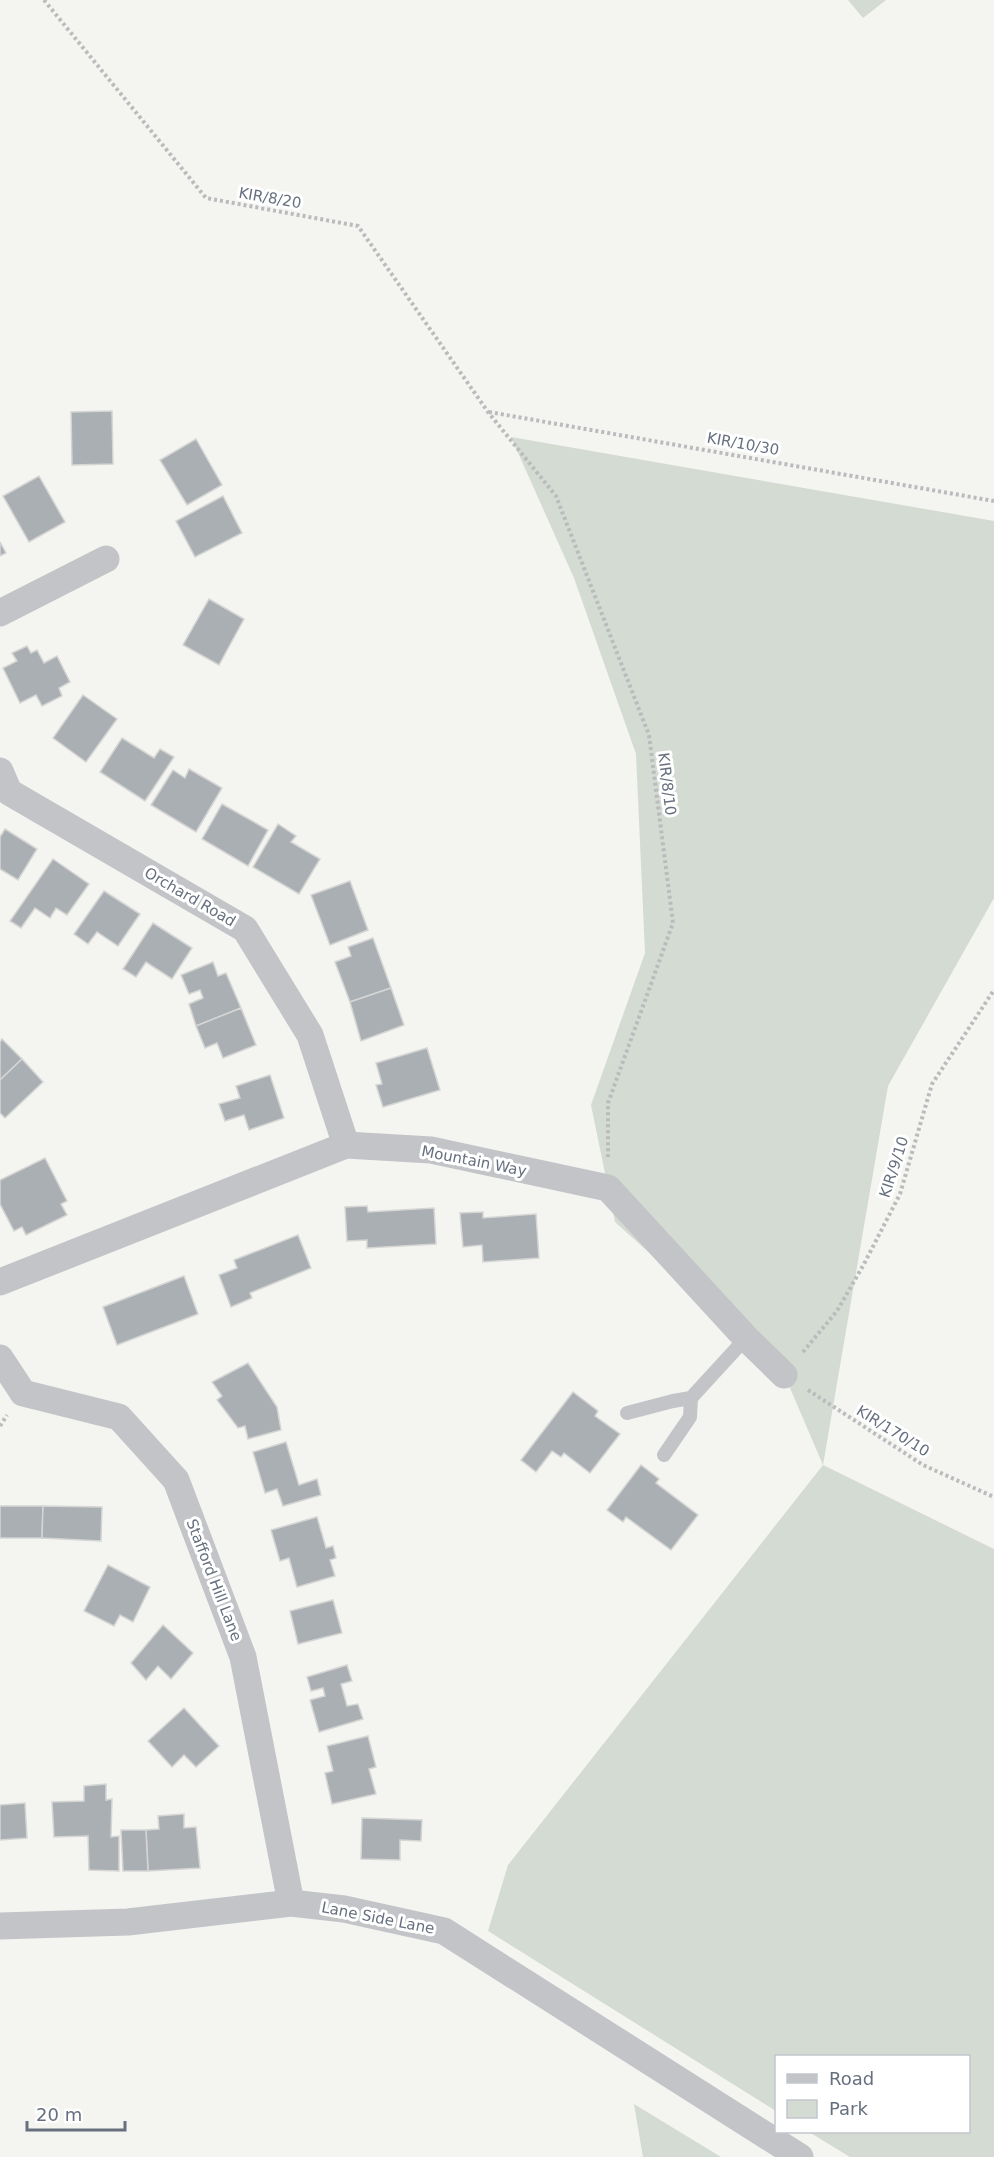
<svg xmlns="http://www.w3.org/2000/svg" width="994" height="2157" viewBox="0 0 994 2157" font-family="'DejaVu Sans',sans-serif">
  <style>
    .green { fill: #d4dbd2 }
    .building { fill: #aaafb4; stroke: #d5d5d4; stroke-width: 1.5 }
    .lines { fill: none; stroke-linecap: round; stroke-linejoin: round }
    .path { stroke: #b9bbbd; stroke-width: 4; stroke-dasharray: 3 3; stroke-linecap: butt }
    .service { stroke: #c2c4c8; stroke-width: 14 }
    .minor { stroke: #c2c4c8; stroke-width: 27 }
    .labels { text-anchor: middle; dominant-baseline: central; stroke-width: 6; stroke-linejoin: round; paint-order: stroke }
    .street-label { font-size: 15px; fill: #66707f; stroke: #fff }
  </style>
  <rect width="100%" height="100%" fill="#f4f4f1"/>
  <g class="green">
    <polygon points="848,0 886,0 863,18"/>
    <polygon points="511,437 994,521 994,898 888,1086 823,1465 994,1549 994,2157 850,2157 809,2132 968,2132 968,2056 776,2056 776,2111 488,1931 508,1865 823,1465 784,1374 615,1222 591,1105 645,953 636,754 574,578"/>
    <polygon points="634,2104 721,2157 643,2157"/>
  </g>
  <g class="building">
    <polygon points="112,411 113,464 72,465 71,412"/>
    <polygon points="196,439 222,485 187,505 160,460"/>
    <polygon points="39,476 65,522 29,542 3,496"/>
    <polygon points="223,496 242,533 195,557 176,521"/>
    <polygon points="0,542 6,553 0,556"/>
    <polygon points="209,599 244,619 219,665 183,645"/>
    <polygon points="27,646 31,653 37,650 44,663 57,656 70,682 59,688 62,696 42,706 36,695 20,703 3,668 17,661 12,653"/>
    <polygon points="83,695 117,719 86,762 53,738"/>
    <polygon points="122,738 154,758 160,749 174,757 145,801 100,772"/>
    <polygon points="189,769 222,788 196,832 151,805 173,770 185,778"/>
    <polygon points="222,804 268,830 248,866 202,839"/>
    <polygon points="278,824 296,836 291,842 320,859 299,894 253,867"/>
    <polygon points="5,829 37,849 18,880 0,869 0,837"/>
    <polygon points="53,859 89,884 67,915 56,908 50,918 35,908 21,928 10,921"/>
    <polygon points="350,881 368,930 330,945 311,895"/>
    <polygon points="104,891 140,914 118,946 97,932 88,944 74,934"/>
    <polygon points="153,923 192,948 172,979 146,962 136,977 123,969"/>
    <polygon points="373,938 391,988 350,1002 335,962 351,956 348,947"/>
    <polygon points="213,962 218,976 226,973 241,1008 196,1026 189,1004 203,998 200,990 189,994 181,975"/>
    <polygon points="391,988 404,1025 361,1041 350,1002"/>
    <polygon points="241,1008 256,1045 223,1058 217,1043 205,1048 196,1026"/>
    <polygon points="2,1039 22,1059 0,1080 0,1042"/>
    <polygon points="427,1048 440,1090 383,1107 376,1085 382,1084 376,1063"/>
    <polygon points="22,1059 43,1082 5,1118 0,1113 0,1080"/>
    <polygon points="270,1075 284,1118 249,1130 244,1115 225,1121 219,1104 240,1098 236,1086"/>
    <polygon points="45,1158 67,1201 61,1204 67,1215 26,1235 22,1227 14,1231 0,1204 0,1180"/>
    <polygon points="367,1206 368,1212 434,1208 436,1244 367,1248 367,1240 347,1241 345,1207"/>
    <polygon points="483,1212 483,1218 536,1214 539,1258 483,1262 482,1245 463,1247 460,1213"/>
    <polygon points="298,1235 311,1268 250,1293 252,1298 231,1307 219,1275 237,1268 234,1260"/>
    <polygon points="184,1276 198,1314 117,1345 103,1307"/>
    <polygon points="248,1363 277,1407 281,1430 248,1439 245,1426 238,1428 217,1400 222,1396 212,1382"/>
    <polygon points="573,1392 598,1411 595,1416 620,1434 590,1473 564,1453 561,1457 552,1451 536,1472 521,1460"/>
    <polygon points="286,1442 299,1485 317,1479 321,1495 283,1506 277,1489 265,1493 253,1452"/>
    <polygon points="641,1465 659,1479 656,1483 698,1515 671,1550 626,1517 623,1522 607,1510"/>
    <polygon points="0,1506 43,1506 42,1538 0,1538"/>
    <polygon points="43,1506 102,1507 101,1541 42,1538"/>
    <polygon points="317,1517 326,1548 333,1546 336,1558 330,1560 335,1576 297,1587 289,1558 280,1561 271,1530"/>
    <polygon points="108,1565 150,1587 133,1622 120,1615 114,1626 84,1611"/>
    <polygon points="333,1600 342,1633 298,1644 290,1611"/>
    <polygon points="163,1625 193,1653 171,1679 158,1666 146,1680 131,1663"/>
    <polygon points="347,1665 352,1681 341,1684 347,1706 358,1704 363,1719 319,1732 310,1700 325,1696 323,1688 311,1691 307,1677"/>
    <polygon points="184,1708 219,1746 196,1767 184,1755 172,1767 148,1741"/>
    <polygon points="368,1736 376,1767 369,1769 376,1794 332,1804 325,1773 333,1771 327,1746"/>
    <polygon points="106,1784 106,1800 112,1799 111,1837 119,1836 119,1871 89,1870 88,1836 54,1837 52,1802 84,1801 84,1786"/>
    <polygon points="25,1803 27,1838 0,1840 0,1805"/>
    <polygon points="184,1814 184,1828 196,1827 200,1868 148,1871 146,1830 159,1829 158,1816"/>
    <polygon points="362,1818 422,1820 421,1841 400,1840 400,1860 361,1859"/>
    <polygon points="121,1830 146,1830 148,1871 123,1871"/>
  </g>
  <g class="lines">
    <g class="path">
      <polyline points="44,0 206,198 358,226 488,412 556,496 649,735 673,923 608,1103 608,1157"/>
      <polyline points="489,412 994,501"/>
      <polyline points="803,1352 837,1311 864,1264 900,1194 932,1084 994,990"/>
      <polyline points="808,1390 923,1465 994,1497"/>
      <polyline points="0,1426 7,1415"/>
    </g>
    <g class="service">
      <polyline points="691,1398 746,1338"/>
      <polyline points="627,1413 673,1401 691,1398 690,1417 664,1455"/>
    </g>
    <g class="minor">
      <polyline points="0,613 106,559"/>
      <polyline points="0,771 9,792 245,929 310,1035 346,1145"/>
      <polyline points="0,1282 346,1145 431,1150 608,1188 746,1338 784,1375"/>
      <polyline points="0,1358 23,1393 119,1417 176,1480 243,1657 291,1903"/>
      <polyline points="0,1926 128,1922 291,1903 344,1909 444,1931 800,2157"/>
    </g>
  </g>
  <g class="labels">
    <g class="street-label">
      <text transform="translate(270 198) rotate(10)">KIR/8/20</text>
      <text transform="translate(743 444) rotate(10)">KIR/10/30</text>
      <text transform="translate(667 784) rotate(83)">KIR/8/10</text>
      <text transform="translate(190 897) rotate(30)">Orchard Road</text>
      <text transform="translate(474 1161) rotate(11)">Mountain Way</text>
      <text transform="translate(894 1167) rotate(-72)">KIR/9/10</text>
      <text transform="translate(893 1431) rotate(32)">KIR/170/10</text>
      <text transform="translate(214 1580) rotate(69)">Stafford Hill Lane</text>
      <text transform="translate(378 1918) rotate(11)">Lane Side Lane</text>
    </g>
  </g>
  <rect x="775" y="2055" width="195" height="78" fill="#ffffff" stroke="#c2c6cc" stroke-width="1.5"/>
  <rect x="787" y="2074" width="30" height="9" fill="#c2c4c8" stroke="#c2c6cc" stroke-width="1.5"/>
  <text x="829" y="2085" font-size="18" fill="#66707f">Road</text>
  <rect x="787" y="2100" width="30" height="18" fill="#d4dbd2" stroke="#c2c6cc" stroke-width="1.5"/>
  <text x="829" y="2115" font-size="18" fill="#66707f">Park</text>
  <path d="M27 2121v9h98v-9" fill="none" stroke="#66707f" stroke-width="3"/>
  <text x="36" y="2121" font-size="18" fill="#66707f" stroke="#ffffff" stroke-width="4.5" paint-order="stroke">20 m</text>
</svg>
